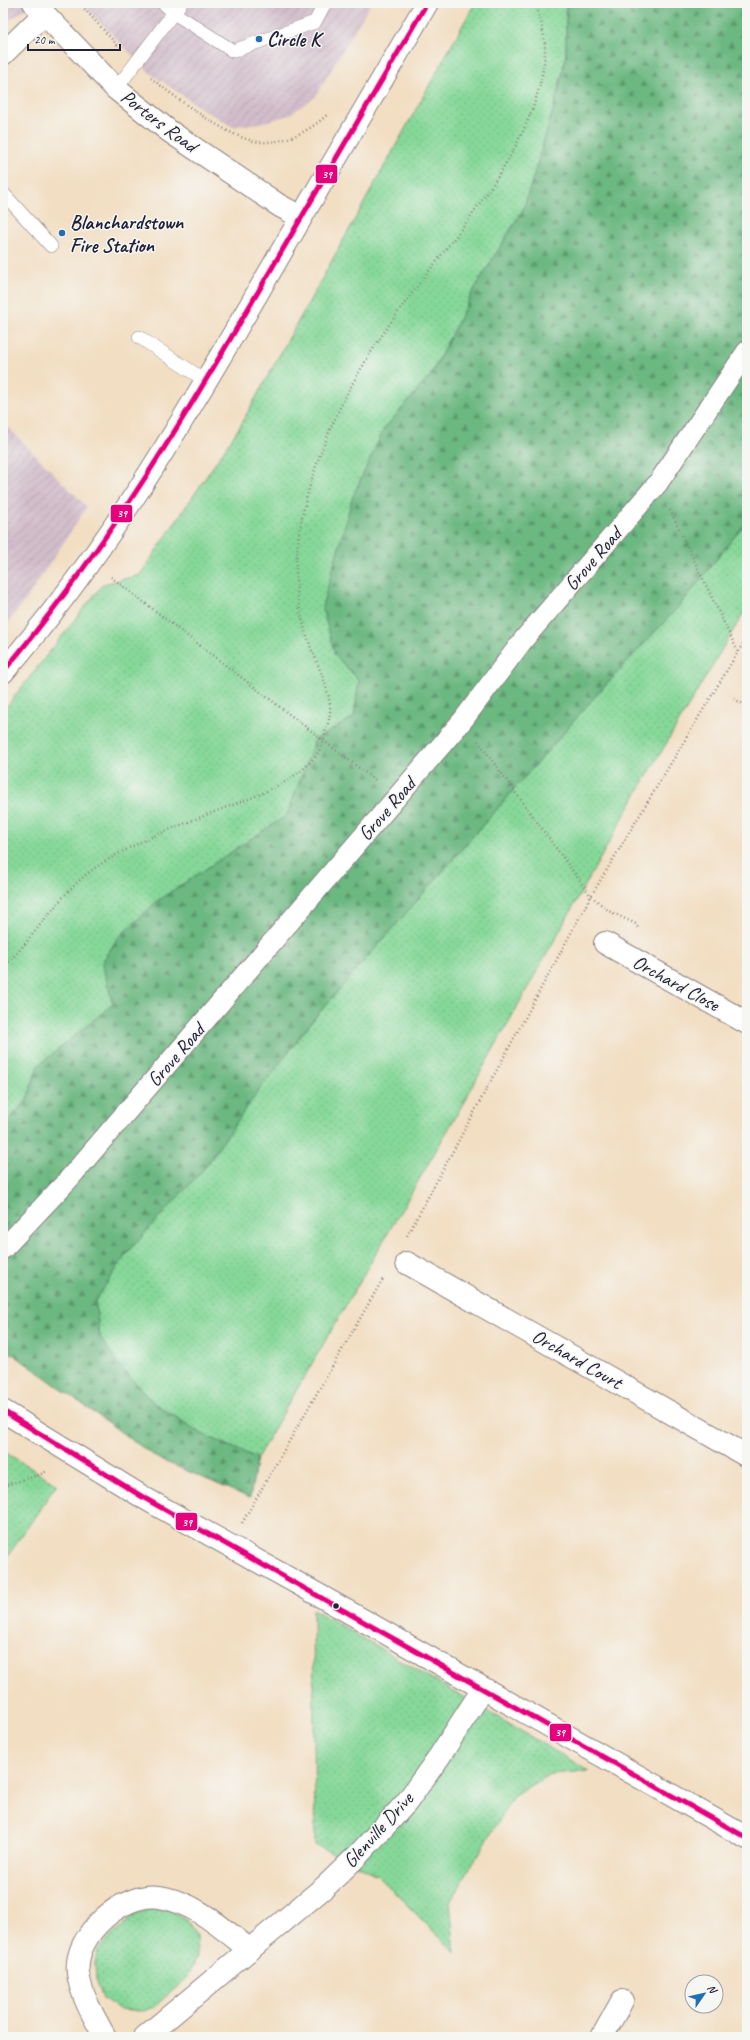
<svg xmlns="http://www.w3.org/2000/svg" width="750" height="2040" viewBox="0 0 750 2040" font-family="Caveat,sans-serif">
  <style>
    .industrial { fill: url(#industrial-furrows) }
    .grass { fill: url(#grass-dots); stroke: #547d6a }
    .forest { fill: url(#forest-firs); stroke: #476d5e }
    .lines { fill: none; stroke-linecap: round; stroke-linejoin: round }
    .service-casing { stroke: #8a807e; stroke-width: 14 }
    .pedestrian-casing { stroke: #8a807e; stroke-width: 22 }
    .minor-casing { stroke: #8a807e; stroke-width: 24 }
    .tertiary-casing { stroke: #8a807e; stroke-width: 24 }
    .path { stroke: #8a807e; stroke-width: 2.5; stroke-dasharray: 1 3; stroke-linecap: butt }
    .service { stroke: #fff; stroke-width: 13 }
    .pedestrian { stroke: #fff; stroke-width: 20 }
    .minor { stroke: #fff; stroke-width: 22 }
    .tertiary { stroke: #fff; stroke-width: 22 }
    .bus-1-casing { stroke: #f6f6f2; stroke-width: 8 }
    .bus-1 { stroke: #e5007d; stroke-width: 5 }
    .poi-dot { fill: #1f6fb2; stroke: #f6f6f2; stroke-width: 1.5 }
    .bus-dot { fill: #22223b; stroke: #f6f6f2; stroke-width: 1.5 }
    .labels { text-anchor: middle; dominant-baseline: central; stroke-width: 3; stroke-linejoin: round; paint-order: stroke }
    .poi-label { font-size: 20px; font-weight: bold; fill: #22223b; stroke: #f6f6f2; text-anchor: start }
    .street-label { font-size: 20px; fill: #22223b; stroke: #f6f6f2 }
    .line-badge { stroke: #f6f6f2; stroke-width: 1.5 }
    .badge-label { font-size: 11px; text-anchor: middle; font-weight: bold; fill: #fff }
  </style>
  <defs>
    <pattern id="industrial-furrows" width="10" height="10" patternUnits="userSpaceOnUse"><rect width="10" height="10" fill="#d1bdca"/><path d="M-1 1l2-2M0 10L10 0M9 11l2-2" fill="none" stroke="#b3a2ae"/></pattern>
    <pattern id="grass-dots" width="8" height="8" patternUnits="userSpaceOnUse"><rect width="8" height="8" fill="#86d899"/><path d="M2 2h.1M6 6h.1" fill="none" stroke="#73b985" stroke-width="1.8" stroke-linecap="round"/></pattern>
    <pattern id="forest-firs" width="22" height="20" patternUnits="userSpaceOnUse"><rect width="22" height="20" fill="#6cb881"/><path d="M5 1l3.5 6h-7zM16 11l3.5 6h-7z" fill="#58956b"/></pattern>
  </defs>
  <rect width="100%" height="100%" fill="#f6f6f2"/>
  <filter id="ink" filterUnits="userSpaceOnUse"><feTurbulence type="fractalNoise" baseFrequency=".025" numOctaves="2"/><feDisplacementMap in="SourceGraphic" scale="8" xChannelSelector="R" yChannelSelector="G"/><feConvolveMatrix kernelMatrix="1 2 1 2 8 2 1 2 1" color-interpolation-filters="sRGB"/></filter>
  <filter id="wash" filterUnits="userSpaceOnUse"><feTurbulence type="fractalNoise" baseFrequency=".012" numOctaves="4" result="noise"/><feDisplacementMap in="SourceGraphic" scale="16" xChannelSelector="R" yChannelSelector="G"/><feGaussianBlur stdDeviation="0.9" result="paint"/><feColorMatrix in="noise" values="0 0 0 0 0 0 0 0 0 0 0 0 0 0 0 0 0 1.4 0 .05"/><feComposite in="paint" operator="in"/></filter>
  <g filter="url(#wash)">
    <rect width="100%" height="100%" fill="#f2dec2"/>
    <g class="industrial">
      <polygon points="3,3 35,3 3,24"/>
      <polygon points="81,3 371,3 315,97 289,115 265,122 233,127 199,107 150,73"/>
      <polygon points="3,422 87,507 27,598 3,628"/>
    </g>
    <g class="grass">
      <polygon points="475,3 566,3 566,57 555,104 524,208 475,288 431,375 384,429 335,655 359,680 354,717 315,740 288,815 157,901 117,939 102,963 113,1004 38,1066 27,1100 10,1119 3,1121 3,711 103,584 140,575 239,428"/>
      <polygon points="747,521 747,607 634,798 456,1116 257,1458 202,1434 154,1403 118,1364 100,1337 95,1301 130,1249 203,1170 259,1090 317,1015 599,692 680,605"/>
      <polygon points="3,1451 57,1484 3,1563"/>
      <polygon points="313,1609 589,1771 550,1774 514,1795 450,1902 455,1953 377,1875 315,1845"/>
      <polygon points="149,1909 168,1909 187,1920 196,1936 197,1956 187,1978 155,2006 144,2011 119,2009 103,1998 96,1980 95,1963 98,1949 133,1916"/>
    </g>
    <polygon class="forest" points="566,3 747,3 747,521 680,605 599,692 317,1015 259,1090 203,1170 130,1249 95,1301 100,1337 118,1364 154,1403 202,1434 257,1458 250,1498 157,1458 3,1347 3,1121 10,1119 27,1100 38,1066 113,1004 102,963 117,939 157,901 287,815 315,740 354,717 359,680 335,655 322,607 353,496 384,429 431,375 475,288 524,208 555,104 566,57"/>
  </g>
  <g filter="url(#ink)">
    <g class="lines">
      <defs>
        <g id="service">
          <polyline points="163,3 174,13 233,51 315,22 325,3"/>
          <polyline points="116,89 181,3"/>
          <polyline points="3,193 51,246"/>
          <polyline points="139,337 206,381"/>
        </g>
        <polyline id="pedestrian" points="3,1249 68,1180 463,720 524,639 658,483 747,351"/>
        <g id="minor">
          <polyline points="34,3 116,89 169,131 280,206 301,217"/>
          <polyline points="3,54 44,14"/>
          <polyline points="605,943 747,1023"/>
          <polyline points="407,1263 747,1456"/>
          <path d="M105 2037C94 2017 81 1996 78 1973 73 1935 123 1892 159 1897 195 1902 223 1929 250 1950"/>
          <polyline points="145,2037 327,1885 357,1856 406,1803 439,1757 483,1689"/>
          <polyline points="602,2037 622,2001"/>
        </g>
        <g id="tertiary">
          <path d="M3 672C102 559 179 428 254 299 311 200 369 102 427 3"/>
          <polyline points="3,1411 146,1499 324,1598 747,1838"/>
        </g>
      </defs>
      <use href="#service" class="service-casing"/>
      <use href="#pedestrian" class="pedestrian-casing"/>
      <use href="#minor" class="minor-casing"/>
      <use href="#tertiary" class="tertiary-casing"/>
      <g class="path">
        <polyline points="79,3 119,47"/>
        <path d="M151 78C175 97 229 139 259 142 284 144 310 131 328 114"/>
        <polyline points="670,510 738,652"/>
        <polyline points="111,577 376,781"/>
        <polyline points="734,699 747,706"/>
        <polyline points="478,741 591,896 609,911 636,924 639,930"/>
        <path d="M3 968C36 936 60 891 98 866 133 843 175 827 214 812 250 798 289 787 315 757 321 749 324 739 326 729 328 724 330 717 330 712 332 691 313 657 307 636 300 615 296 593 296 570 297 520 313 468 333 423 351 382 375 344 401 308 454 235 540 144 545 51 545 34 540 19 535 3"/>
        <polyline points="407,1236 591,896 747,637"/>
        <polyline points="3,1486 44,1473 47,1470"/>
        <polyline points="242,1523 384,1277"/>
      </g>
      <use href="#service" class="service"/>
      <use href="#pedestrian" class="pedestrian"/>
      <use href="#minor" class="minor"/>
      <use href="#tertiary" class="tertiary"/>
      <defs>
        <g id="bus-1">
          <path d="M3 672C111 543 192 406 276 261 326 175 377 89 427 3"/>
          <polyline points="3,1411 146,1499 747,1838"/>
        </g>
      </defs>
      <use href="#bus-1" class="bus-1-casing"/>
      <use href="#bus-1" class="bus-1"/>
    </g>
  </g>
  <g class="poi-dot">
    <circle cx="259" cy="39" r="4"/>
    <circle cx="62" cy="233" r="4"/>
  </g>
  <circle class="bus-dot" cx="336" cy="1606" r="3.5"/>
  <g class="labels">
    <g class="poi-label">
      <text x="267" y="39">Circle K</text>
      <text x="70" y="222">Blanchardstown<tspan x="70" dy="23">Fire Station</tspan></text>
    </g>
    <g class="street-label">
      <text transform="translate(159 121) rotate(37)">Porters Road</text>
      <text transform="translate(593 559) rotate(-49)">Grove Road</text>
      <text transform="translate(387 809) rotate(-49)">Grove Road</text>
      <text transform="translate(676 983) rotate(29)">Orchard Close</text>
      <text transform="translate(176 1055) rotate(-49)">Grove Road</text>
      <text transform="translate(577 1359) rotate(30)">Orchard Court</text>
      <text transform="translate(378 1830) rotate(-48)">Glenville Drive</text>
    </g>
  </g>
  <g class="line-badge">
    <rect x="315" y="164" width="23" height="20" rx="4" fill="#e5007d"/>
    <rect x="110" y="504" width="23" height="19" rx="4" fill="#e5007d"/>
    <rect x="175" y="1512" width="23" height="19" rx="4" fill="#e5007d"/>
    <rect x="549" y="1723" width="23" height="19" rx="4" fill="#e5007d"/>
  </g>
  <g class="badge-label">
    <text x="327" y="178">39</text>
    <text x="122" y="517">39</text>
    <text x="187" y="1526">39</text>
    <text x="560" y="1736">39</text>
  </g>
  <rect width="750" height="2040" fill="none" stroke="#f6f6f2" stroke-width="16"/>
  <g transform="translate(704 1994) rotate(56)"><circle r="19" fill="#f6f6f2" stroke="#a1a1a9"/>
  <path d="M0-3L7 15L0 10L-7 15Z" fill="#1f6fb2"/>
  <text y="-6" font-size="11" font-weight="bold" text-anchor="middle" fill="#22223b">N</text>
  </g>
  <path d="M28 44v6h92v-6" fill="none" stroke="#22223b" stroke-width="2"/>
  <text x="34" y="44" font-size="12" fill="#22223b" stroke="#f6f6f2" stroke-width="3" paint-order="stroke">20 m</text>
</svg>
